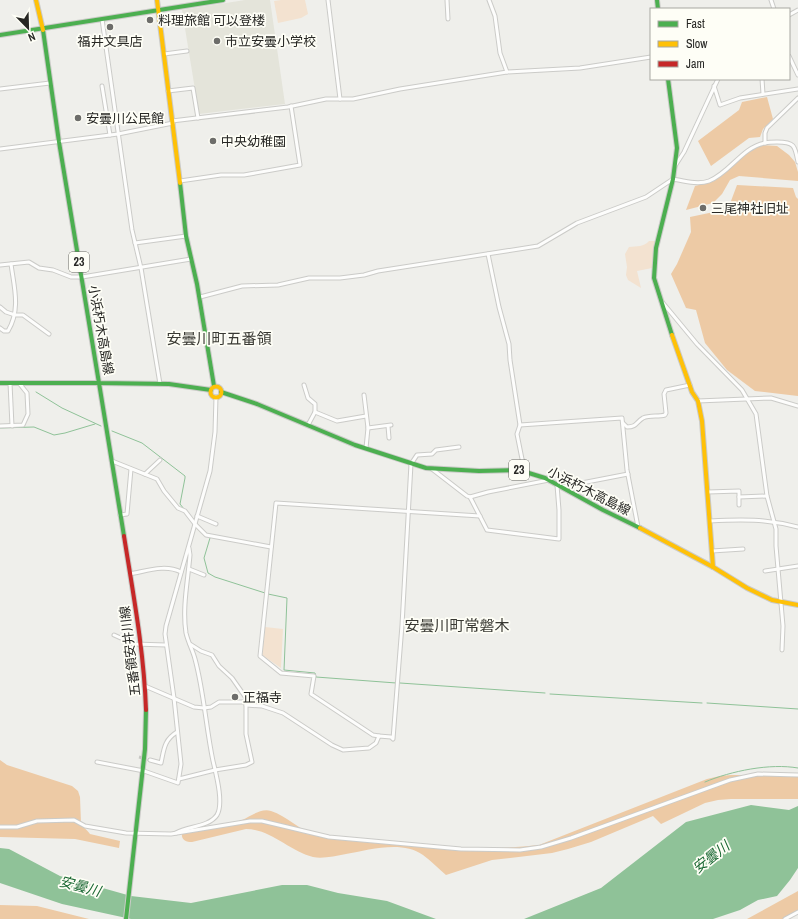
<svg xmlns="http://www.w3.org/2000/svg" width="798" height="919" viewBox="0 0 798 919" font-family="'Archivo Narrow','Noto Sans JP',sans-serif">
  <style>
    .built { fill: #e4e4da }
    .green { fill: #f3e2d0 }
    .forest { fill: #edcaa5 }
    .water { fill: #8fc298 }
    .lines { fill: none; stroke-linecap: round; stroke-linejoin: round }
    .stream { stroke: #8fc298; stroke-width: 1 }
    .street-tunnel { stroke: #c7c7c3; stroke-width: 3; stroke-dasharray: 3 1.5; stroke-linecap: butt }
    .street-casing { stroke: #cbcbc8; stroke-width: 5 }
    .fast-casing { stroke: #cbcbc8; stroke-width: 6 }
    .slow-casing { stroke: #cbcbc8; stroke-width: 6 }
    .jam-casing { stroke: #cbcbc8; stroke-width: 6 }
    .street { stroke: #fdfdfc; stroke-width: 3 }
    .fast { stroke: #4caf50; stroke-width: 4 }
    .slow { stroke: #ffc107; stroke-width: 4 }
    .jam { stroke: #c62828; stroke-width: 4 }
    .poi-dot { fill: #6d6d6a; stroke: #fefef6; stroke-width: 1.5 }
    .labels { text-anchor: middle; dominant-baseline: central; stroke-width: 3.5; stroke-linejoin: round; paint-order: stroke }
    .shield { fill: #fefef6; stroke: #686863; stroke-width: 1 }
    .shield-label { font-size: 12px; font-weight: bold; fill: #272724 }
    .poi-label { font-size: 13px; fill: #272724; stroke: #fefef6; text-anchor: start }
    .street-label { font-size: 13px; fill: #272724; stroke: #fefef6 }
    .water-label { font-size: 14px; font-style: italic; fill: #176630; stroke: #fefef6 }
    .quarter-label { font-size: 15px; fill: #393933; stroke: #fefef6 }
  </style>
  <rect width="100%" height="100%" fill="#efefeb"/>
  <polygon class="built" points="245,0 270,0 285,104 199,114 182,10"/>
  <g class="green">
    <polygon points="281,0 305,0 308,14 301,18 278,23 274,1"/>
    <path d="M649 241H655L652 268 637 271 641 288 628 280 626 275 627 267 625 254 629 247C637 246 644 247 649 241Z"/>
    <polygon points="265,627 283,629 281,668 262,655"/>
  </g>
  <g class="forest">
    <polygon points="767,97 773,119 763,129 760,137 749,138 711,166 698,141 739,110 742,102"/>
    <polygon points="760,145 777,146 789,155 795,162 798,172 798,181 739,176 730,180 722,194 713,203 686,210 695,186 714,181 730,168 746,151"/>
    <polygon points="737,185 793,188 796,197 798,199 798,396 755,391 727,370 705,343 696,310 686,308 671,274 677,264 691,232 690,217 728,209"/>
    <path d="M0 760 7 765 72 786 78 791 80 797 81 824C84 828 87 830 90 834L120 841 119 848 75 839 0 837Z"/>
    <path d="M791 775H798V799H731L718 800 705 803 661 824 653 816 591 842 568 849 552 853 492 860 446 875C439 869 431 861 423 855 402 840 369 850 346 854 335 856 323 859 313 857 289 851 271 829 246 829L192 842C186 842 181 840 182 833 201 825 223 828 242 820 251 816 261 808 271 811 287 816 299 830 315 835 389 842 465 854 539 845L707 779 720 776 731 775Z"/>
    <polygon points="798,891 798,911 786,919 747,919"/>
    <polygon points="0,905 37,906 89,919 0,919"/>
  </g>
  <g class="water">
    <polygon points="751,805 789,810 798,806 798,868 790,880 777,896 758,900 740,910 713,919 524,919 601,888 686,822"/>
    <polygon points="0,848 9,849 60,876 131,896 191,903 282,885 307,885 338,893 387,901 436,919 131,919 62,904 0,883"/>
  </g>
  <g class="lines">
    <g class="stream">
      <polyline points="36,392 62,408 101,426"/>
      <polyline points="0,428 34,427 54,435 65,433 95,424"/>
      <polyline points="112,431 142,443 185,476 185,478 180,504 184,509"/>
      <polyline points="210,538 204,558 208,573 215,577 265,593"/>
      <polyline points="268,594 287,598 284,670 315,673 316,677 396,683"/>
      <polyline points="400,683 545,693"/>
      <polyline points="550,694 702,703"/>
      <polyline points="707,703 798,709"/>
      <path d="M705 782C731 771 770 763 798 768"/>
    </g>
    <polyline class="street-tunnel" points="139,757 150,760"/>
    <defs>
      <g id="street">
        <polyline points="328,0 340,99"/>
        <polyline points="447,0 448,19"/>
        <polyline points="489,0 495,16 500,53 507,72"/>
        <polyline points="771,0 774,9"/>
        <polyline points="789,15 798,10"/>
        <polyline points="102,19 132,230 141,268 160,384"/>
        <polyline points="164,54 187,51"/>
        <polyline points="789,56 798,75"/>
        <polyline points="762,79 763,94"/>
        <polyline points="102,86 110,135"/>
        <polyline points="714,86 720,105 740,98 798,89"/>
        <polyline points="0,89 50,83"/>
        <polyline points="168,91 193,88 198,118"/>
        <polyline points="172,121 288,107 326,99 353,99 400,89 507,72 580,68 651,57"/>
        <polyline points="765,143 765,133 767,128 798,98"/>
        <polyline points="0,149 118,134 173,123"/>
        <polyline points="675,166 684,152 718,79"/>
        <polyline points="180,181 221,175 244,175 300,165 291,106"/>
        <polyline points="135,243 186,236"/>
        <polyline points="488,254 499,307 509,344 510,360 520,425 517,434 522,459 527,472"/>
        <polyline points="0,265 29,262 39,268 53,270 71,277 82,277 191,259"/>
        <path d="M200 297 242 286 278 285 309 278H340L364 275 378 271 538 246 577 223 646 197 673 179C684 181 698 185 709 181 730 173 742 147 765 143 769 142 774 142 777 142 795 142 795 146 798 162"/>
        <polyline points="663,303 697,344 742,390 756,414 767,496 776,529 776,546 783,626 782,650"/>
        <polyline points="0,307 6,312 15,315 23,315 49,334"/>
        <path d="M0 328 4 331H8C21 309 14 287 11 264"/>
        <polyline points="10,383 12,426"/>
        <polyline points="304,385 308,398 315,404 315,412 308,425"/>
        <polyline points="364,395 368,428 366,448"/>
        <polyline points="698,401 771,398 798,406"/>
        <polyline points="315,412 337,421 366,416"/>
        <path d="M623 423 627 427C637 427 636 422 643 418 650 415 658 417 665 415L666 413 664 394 666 390 690 385"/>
        <polyline points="520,425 622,418 627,470 638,527"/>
        <polyline points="0,426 23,425 28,414 27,393 19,383"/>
        <polyline points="388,426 389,438"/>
        <polyline points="368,428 391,425"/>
        <polyline points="112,461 157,479 164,491 178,508 185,511 195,524 206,535 271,547"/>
        <polyline points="432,469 467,496 470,497 487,530 559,539 559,510 557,485"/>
        <polyline points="145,474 160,460"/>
        <polyline points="561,487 628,474"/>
        <polyline points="708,492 739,491 739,505"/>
        <polyline points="470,497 488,492 549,480"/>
        <polyline points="739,497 767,496"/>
        <polyline points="120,515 127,514 131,469"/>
        <polyline points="197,516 216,524"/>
        <path d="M710 521C743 519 765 519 798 527"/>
        <polyline points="712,551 743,549"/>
        <polyline points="189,569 204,575"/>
        <polyline points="765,571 798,566"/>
        <path d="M130 574C147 571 165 564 181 572"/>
        <polyline points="114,635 134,644 166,645"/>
        <polyline points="145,686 194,707 204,708 211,707 219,702 246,702"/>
        <polyline points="246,705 262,706 283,713 332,745 343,750 369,748 376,743 379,736 391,737 393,739 402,625 411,464 417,455 432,454 436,450 459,447"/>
        <polyline points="379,736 373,735 311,694 314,676 281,673 260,656 276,503 480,516"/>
        <path d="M150 760 161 763C164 749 164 740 177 732"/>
        <polyline points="97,762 144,771 178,783 181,764 174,698 165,634 166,626 210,471 215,432 216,397"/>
        <polyline points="179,779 215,770 246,765 252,762 246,734 246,698 232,678 219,666 212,655 201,651 190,644"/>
        <polyline points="0,827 17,827 37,821 74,820 85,826 126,833 171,834 250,821 262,821 329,837 461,849 520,850 541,847 571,838 730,780 758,774 798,775"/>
        <path d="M176 833C188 826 209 827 217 815 224 803 216 774 213 761 206 728 204 692 195 659 193 651 188 642 186 633 182 608 188 580 190 555L189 548"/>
        <polyline points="785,919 798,912"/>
      </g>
      <g id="fast">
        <polyline points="657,0 658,9"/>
        <polyline points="43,30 59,142 99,383 169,384 211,390"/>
        <polyline points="0,35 223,0"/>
        <polyline points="668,79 677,148 673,179 656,248 654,278 672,335"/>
        <polyline points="180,183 186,236 197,284 214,386"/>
        <polyline points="0,383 99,383 124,536"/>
        <polyline points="221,392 257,404 355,445 426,468 479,471 519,470 545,478 603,510 640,528"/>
        <polyline points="126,919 145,749 146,710"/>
      </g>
      <g id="slow">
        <polyline points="36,0 43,30"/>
        <polyline points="157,0 180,183"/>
        <polyline points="672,335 692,392 698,401 702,421 713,567"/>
        <circle cx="216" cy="392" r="5.5"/>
        <polyline points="640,528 713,567 747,588 772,600 798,605"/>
      </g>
      <path id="jam" d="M124 536C133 593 144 651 146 710"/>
    </defs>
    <use href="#street" class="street-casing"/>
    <use href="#fast" class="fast-casing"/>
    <use href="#slow" class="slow-casing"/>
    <use href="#jam" class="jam-casing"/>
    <use href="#street" class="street"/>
    <use href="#fast" class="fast"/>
    <use href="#slow" class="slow"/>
    <use href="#jam" class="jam"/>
  </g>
  <g class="poi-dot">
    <circle cx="150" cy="20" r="4"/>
    <circle cx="110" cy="27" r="4"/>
    <circle cx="217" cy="41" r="4"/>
    <circle cx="78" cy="118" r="4"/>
    <circle cx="213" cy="141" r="4"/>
    <circle cx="703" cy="208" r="4"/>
    <circle cx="235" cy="697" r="4"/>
  </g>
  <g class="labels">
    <g class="shield">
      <rect x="69" y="252" width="20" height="20" rx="3"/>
      <rect x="509" y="460" width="20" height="20" rx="3"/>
    </g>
    <g class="shield-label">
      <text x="79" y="262">23</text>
      <text x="519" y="470">23</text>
    </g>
    <g class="poi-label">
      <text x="158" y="20">料理旅館 可以登楼</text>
      <text x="110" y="41" text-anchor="middle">福井文具店</text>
      <text x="225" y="41">市立安曇小学校</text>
      <text x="86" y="118">安曇川公民館</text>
      <text x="221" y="141">中央幼稚園</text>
      <text x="711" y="208">三尾神社旧址</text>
      <text x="243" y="697">正福寺</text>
    </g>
    <g class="street-label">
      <text transform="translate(101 330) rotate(80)">小浜朽木高島線</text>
      <text transform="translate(589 491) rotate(27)">小浜朽木高島線</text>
      <text transform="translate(130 651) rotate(-97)">五番領安井川線</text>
    </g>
    <g class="water-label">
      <text transform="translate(711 857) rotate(-38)">安曇川</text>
      <text transform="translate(80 886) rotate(15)">安曇川</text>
    </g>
    <g class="quarter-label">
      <text x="219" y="338">安曇川町五番領</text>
      <text x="457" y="625">安曇川町常磐木</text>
    </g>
  </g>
  <rect x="650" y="8" width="140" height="72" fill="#fefef6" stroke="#a8a8a2"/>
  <rect x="658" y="21" width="20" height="6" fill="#4caf50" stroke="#a8a8a2"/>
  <text x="686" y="28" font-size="12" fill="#272724">Fast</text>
  <rect x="658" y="41" width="20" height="6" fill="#ffc107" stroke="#a8a8a2"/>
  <text x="686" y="48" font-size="12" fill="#272724">Slow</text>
  <rect x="658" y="61" width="20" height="6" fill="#c62828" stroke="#a8a8a2"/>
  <text x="686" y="68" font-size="12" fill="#272724">Jam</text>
  <g transform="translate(28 28) rotate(157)" stroke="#fefef6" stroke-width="3" paint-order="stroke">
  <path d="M0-3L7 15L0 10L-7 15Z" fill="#272724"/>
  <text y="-6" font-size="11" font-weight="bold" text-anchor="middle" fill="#272724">N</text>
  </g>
</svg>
